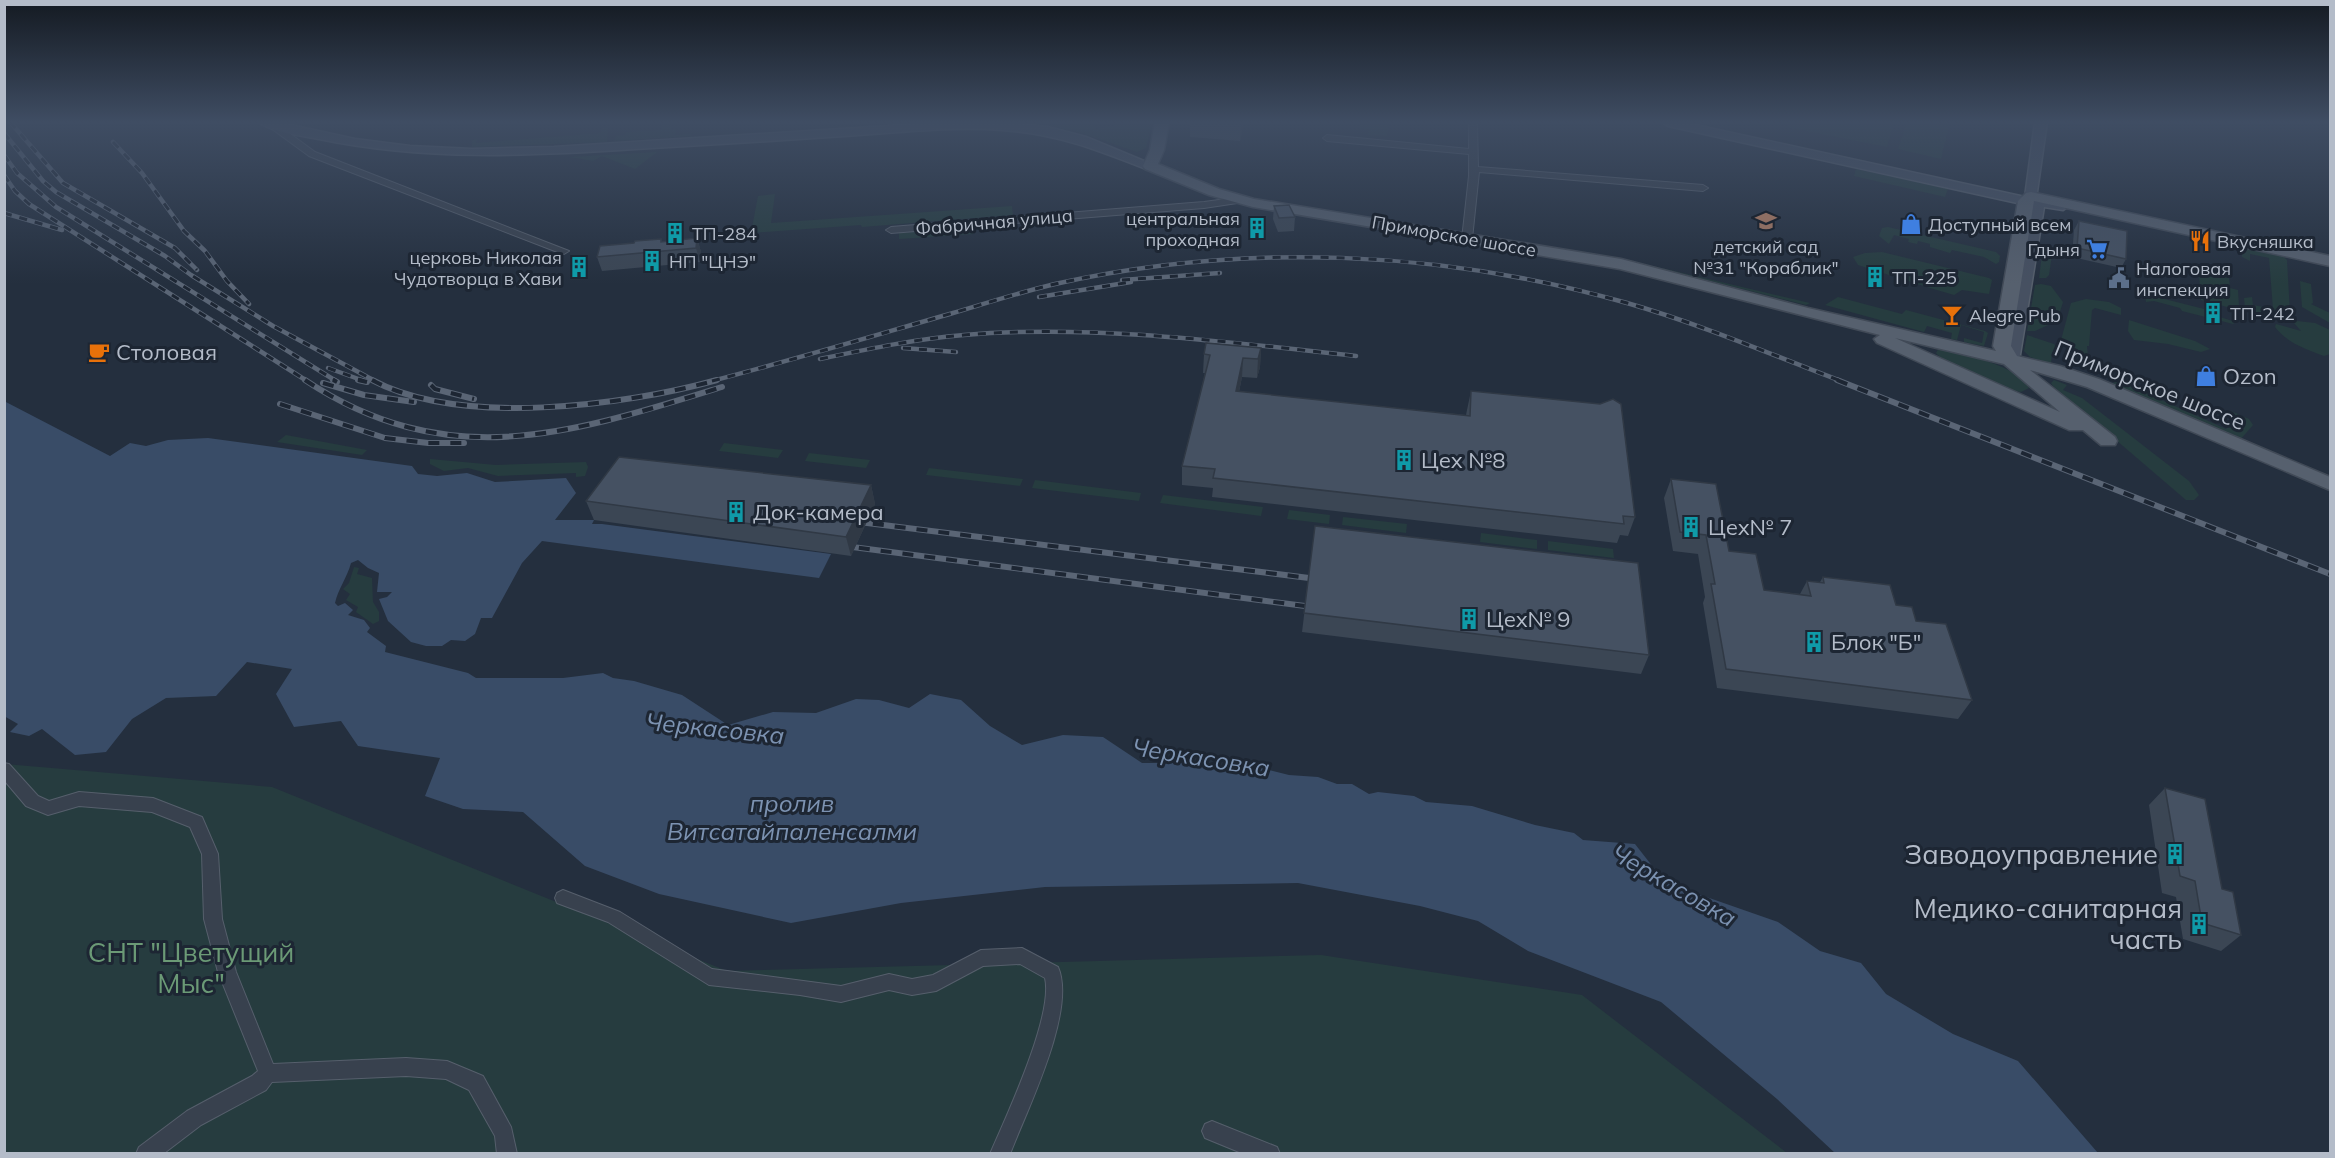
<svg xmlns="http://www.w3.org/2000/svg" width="2335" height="1158" viewBox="0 0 2335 1158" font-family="Mulish,sans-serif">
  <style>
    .green { fill: #263c3f }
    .water { fill: #394c67 }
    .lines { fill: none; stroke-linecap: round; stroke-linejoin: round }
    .street-casing { stroke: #565f6c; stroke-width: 2 }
    .secondary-casing { stroke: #565f6c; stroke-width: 3 }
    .primary-casing { stroke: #414a57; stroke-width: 3 }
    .street { fill: #38414e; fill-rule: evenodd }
    .secondary { fill: #465061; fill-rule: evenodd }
    .primary { fill: #56606e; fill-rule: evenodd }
    .rail-far1-casing { stroke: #5a6575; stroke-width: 4.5 }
    .rail-casing { stroke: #5a6575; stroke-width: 6 }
    .rail-far1 { stroke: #1d2633; stroke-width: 3; stroke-dasharray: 8; stroke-linecap: butt }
    .rail { stroke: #1d2633; stroke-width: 4; stroke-dasharray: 11; stroke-linecap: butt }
    .wall { fill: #3b4654 }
    .shaded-wall { fill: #303945 }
    .building { fill: #455162; stroke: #303945; stroke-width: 1.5 }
    .labels { text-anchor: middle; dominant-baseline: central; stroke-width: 6; stroke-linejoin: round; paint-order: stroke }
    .far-poi-label { font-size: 18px; fill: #b4bcc9; stroke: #1d2633; text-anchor: start }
    .far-street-label { font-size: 18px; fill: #b4bcc9; stroke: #1d2633 }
    .poi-label { font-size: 22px; fill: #b4bcc9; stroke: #1d2633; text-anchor: start }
    .street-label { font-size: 22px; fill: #b4bcc9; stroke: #1d2633 }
    .water-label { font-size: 24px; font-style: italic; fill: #7c92b1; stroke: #1d2633 }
    .near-poi-label { font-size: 27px; fill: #b4bcc9; stroke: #1d2633; text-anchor: end }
    .near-park-label { font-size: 27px; fill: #6b9a76; stroke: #1d2633 }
  </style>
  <rect width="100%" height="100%" fill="#242f3e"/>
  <g class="green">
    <polygon points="664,122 682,122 672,122 671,129 676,129 675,135 691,134 691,136 614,141 616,136 625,135 626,132 661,130"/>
    <polygon points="1034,122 1090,122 1095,124 1096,129 1130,122 1152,122 1146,148 1137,152 1079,132"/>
    <polygon points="1360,122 1389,122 1387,136 1368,135 1369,129 1359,128"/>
    <polygon points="1788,122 1894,122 1887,147 1786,127"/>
    <polygon points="1907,122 1929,122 1949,126 1941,159 1898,149"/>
    <polygon points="602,128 608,128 607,142 472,147 472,141 477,138 476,143 601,133"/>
    <polygon points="657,152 635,169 602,156 593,161 570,157"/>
    <polygon points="1856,169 1948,189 1945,197 1854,176"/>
    <polygon points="775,194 771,223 1012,206 1013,215 862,227 861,225 751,233 758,196"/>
    <polygon points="1888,227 1996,252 2000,256 1999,262 1996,264 1984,257 1952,250 1950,253 1930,247 1930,244 1918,241 1917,244 1908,242 1909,239 1894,235 1889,244 1879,236 1882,228"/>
    <polygon points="974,228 974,234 899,239 899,233"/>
    <polygon points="2043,246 2053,248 2049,275 2046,278 2039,278"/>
    <polygon points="2242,248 2284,257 2287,260 2290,313 2257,315 2245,310 2244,298 2252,297 2253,305 2273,309 2269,258 2250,254 2250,261 2242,257"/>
    <path d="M1882 252 1989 278 1992 280 1989 294 1962 290 1954 295C1922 286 1890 275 1858 265L1853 257 1865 253Z"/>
    <polygon points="1632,261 1810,303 1806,305"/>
    <polygon points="2199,274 2229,278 2230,288 2238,290 2239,306 2231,308 2201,300"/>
    <polygon points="2300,281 2311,284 2313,303 2311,304 2330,313 2330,323 2302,307"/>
    <polygon points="2041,284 2051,286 2063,302 2057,321 2035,331 2027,331 2035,285"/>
    <polygon points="2145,294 2204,309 2205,306 2219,309 2219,312 2208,309 2207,313 2236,322 2233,324 2182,311 2180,308 2154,301 2146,302"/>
    <polygon points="1838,297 1902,314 1906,310 1985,331 1988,333 1984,346 1964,342 1964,338 1982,343 1984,332 1961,325 1957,340 1951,339 1952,333 1927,326 1924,332 1825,305"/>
    <polygon points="2086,299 2109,302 2121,308 2121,315 2095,308 2092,310 2089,346 2087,346 2088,357 2085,357 2084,362 2069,351 2061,340 2071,303"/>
    <polygon points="2129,320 2195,341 2210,349 2201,352 2168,344 2134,340 2128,331"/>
    <path d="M2297 321 2315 323 2330 330V354L2324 356C2306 349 2287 343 2275 327L2276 324 2301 331 2294 323Z"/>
    <polygon points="2027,335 2054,344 2060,353 2052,352 2051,364 2030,357 2024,351"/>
    <path d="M1939 348C1960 353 2020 366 2029 388L2021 392C2005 391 1946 366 1936 353Z"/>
    <polygon points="2054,380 2067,385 2063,390 2082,398 2189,481 2199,495 2194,500 2186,500 2053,386 2051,383"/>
    <polygon points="2117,380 2226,429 2234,421 2224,415 2231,411 2249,419 2253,425 2240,440 2112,387 2112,384"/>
    <polygon points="286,435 367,450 362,455 277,442"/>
    <polygon points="724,443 783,450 778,458 719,451"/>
    <polygon points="809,453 870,460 866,468 805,461"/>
    <polygon points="430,459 496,465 586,462 588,467 585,476 576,477 576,473 498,476 468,468 444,471 430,464"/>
    <polygon points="929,468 1023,479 1020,486 926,475"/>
    <polygon points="1035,480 1141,493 1139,501 1032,488"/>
    <polygon points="1163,495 1263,507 1261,516 1160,503"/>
    <polygon points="1289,510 1330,515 1329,524 1287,519"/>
    <polygon points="1343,517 1407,524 1406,533 1342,525"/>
    <polygon points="1481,533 1537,540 1537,549 1480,542"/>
    <polygon points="1548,541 1613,549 1614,558 1548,550"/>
    <polygon points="354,567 359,568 357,574 372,578 373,602 379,612 379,621 373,624 356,612 358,607 346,600 350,594 343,589 349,583"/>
    <polygon points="5,764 272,787 727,971 1321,955 1582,995 1787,1153 5,1154"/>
  </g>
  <path class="water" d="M4 401 110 456 130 443 146 446 168 440 208 438 412 466 418 474 437 476 467 473 495 482 566 478 576 493 555 520H594L592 524H602L831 554 819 578 542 541 522 563 492 618H481L475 634 465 641 451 640 442 646H426L411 642 388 621 379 599 387 597 392 592H377L379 573 368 568 358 560 351 563C347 578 338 589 335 603L338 606 345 603 353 610 348 615 364 620 370 628 367 632 386 646 385 652 468 673 476 678H563L603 673 613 678 634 681 682 695 728 725 773 712 816 713 856 699 879 700 909 708 930 694 961 700 990 726 1022 745 1063 735 1103 737 1142 763H1191L1220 768 1242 763 1289 775 1318 777 1337 784H1352L1369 794 1378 792 1414 796 1426 802 1472 806 1535 825 1574 833 1583 840 1635 844 1660 876 1695 893 1778 922 1820 951 1861 963 1886 994 1953 1034 2018 1061 2098 1153H1835L1777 1099 1661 1002 1528 951 1478 921 1420 906 1298 883 1045 887 901 903 791 923 659 894 585 866 523 812 463 809 425 796 440 758 358 746 341 721 294 727 276 694 292 669 247 662 216 696 166 698 132 719 106 752 75 755 42 729 29 736 10 732 18 724 4 716Z"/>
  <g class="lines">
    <defs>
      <g id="street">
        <polygon points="268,122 274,122 315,152 569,251 564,254 560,253 309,156 268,126"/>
        <polygon points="1469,122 1477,122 1478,167 1703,185 1708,188 1703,191 1479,172 1472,239 1467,242 1462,239 1469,176 1469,154 1327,141 1323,138 1327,135 1469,149"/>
        <polygon points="1241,197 1244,198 1244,202 1204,208 891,233 886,230 891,227 1204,202"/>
        <polygon points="4,763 9,764 38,796 49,801 79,792 153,798 202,817 218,854 222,919 236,972 273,1064 406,1058 447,1061 483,1076 511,1127 517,1154 497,1154 495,1136 469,1090 446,1079 406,1076 272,1082 266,1090 201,1125 163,1154 136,1154 139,1147 187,1111 252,1076 258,1071 218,972 204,919 202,854 190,827 152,812 79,806 48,815 26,806 4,780"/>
        <path d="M563 890 620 912 712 969 841 986 889 974 912 979 933 975 981 950 1022 948 1058 967C1077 1010 1027 1110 1010 1154H990C1006 1117 1054 1015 1045 978L1020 964 983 966 936 991 912 995 889 990 841 1002 800 995 709 985 608 922 557 903 555 898 557 893Z"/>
        <polygon points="1212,1121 1277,1147 1280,1154 1244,1154 1205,1138 1202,1131 1205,1124"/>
      </g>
      <g id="secondary">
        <path d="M259 122H277L355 139 410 146 472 149 554 147 935 123 1000 122 1048 127 1086 137 1156 166 1150 170 1146 169C1095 149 1057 134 1002 130 950 126 896 133 844 136 774 141 705 145 635 149 529 156 425 161 319 139 304 136 270 132 259 122Z"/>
        <polygon points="1662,122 1682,122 2025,197 2035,122 2047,122 2036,199 2063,202 2069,206 2063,210 2044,207 2019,361 2011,366 2003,361 2031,206 1668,126"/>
      </g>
      <path id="primary" d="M1155 122H1169L1164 150 1158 164 1219 189 1254 199 1621 259 1808 308 1996 351 1993 346 2018 201 2026 193 2031 192 2330 256V266L2034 201 2011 346 2017 356 2060 366 2099 379 2330 477V490L2087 387 2030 370 2115 437 2117 441 2115 445H2101L2083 430H2069L1877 343 1874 339 1880 335 1620 269 1253 207 1209 195 1145 169 1143 166 1150 150ZM1895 338 2004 364 2060 412Z"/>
    </defs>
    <use href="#street" class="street-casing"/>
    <use href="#secondary" class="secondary-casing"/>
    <use href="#primary" class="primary-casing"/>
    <use href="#street" class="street"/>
    <use href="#secondary" class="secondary"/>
    <use href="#primary" class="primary"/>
    <defs>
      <g id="rail-far1">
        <polyline points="10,122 63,183 175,248 197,270"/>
        <polyline points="4,133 43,181 56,192 165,256 191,275 273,326 375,381"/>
        <polyline points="113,142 142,173 184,231 205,251 227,281 249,304"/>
        <polyline points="4,155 17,173 56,207 336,381"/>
        <polyline points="4,175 15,191 29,204 307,381"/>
        <polyline points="4,213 62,230"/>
        <polyline points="1122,280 1220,273"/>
        <polyline points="1039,297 1131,282"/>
        <polyline points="903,348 956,352"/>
        <path d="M820 359C868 349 915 339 964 335 1094 324 1227 342 1356 356"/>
        <polyline points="328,368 364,381"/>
        <path d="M712 381C793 360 873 336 953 313 987 303 1021 292 1055 284 1243 242 1441 250 1627 303 1700 324 1770 354 1841 381"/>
      </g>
      <g id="rail">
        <path d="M305 380C448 475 573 433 722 387"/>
        <polyline points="333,380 337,382"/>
        <polyline points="358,380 367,382"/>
        <path d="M372 380C460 427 624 406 717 380"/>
        <polyline points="1837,380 2330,574"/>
        <polyline points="323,383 364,395 414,402"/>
        <polyline points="431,385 435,389 474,399"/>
        <polyline points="280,404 385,438 428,443 464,443"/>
        <polyline points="851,521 1309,578"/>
        <polyline points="837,545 1305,606"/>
      </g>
    </defs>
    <use href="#rail-far1" class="rail-far1-casing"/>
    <use href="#rail" class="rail-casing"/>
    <use href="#rail-far1" class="rail-far1"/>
    <use href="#rail" class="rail"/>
  </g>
  <g class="wall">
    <polygon points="1190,122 1243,122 1242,132 1240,141 1190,137"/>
    <polygon points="1274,206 1295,217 1294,231 1278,232 1273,219"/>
    <polygon points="2079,221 2126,259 2121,268 2072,257 2074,230"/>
    <polygon points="697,238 701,252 700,262 602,271 597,257 634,243 661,239 662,242"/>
    <polygon points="1261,348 1260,367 1257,378 1242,377 1239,392 1466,415 1467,410 1471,391 1635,517 1628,536 1620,535 1617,543 1212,497 1213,488 1182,485 1182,466 1205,373 1203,373 1204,354"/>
    <polygon points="1671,479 1729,551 1764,590 1800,594 1807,581 1820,582 1823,577 1896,605 1916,621 1972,700 1958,719 1717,688 1703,603 1705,597 1698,554 1673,551 1664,498"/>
    <polygon points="871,485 875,504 851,556 594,520 586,501"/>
    <polygon points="1315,526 1649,655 1641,674 1302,632"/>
    <polygon points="2165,788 2222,889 2241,935 2221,951 2183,939 2176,897 2162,893 2149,805"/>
  </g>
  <g class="shaded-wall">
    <polygon points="1241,122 1243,122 1242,132 1240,141"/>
    <polygon points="697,238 701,252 700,262 696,248"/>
    <polygon points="1261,348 1260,367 1257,378 1258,359"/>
    <polygon points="1243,358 1242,377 1235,410 1236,391"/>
    <polygon points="871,485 875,504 851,556 846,537"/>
  </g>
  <g class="building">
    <polygon points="1213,122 1241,122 1241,124"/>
    <polygon points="1289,205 1295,217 1279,218 1274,206"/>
    <polygon points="2079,221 2127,231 2126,259 2077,248"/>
    <polygon points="697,238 696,248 597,257 600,246 634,243 635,241 661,239 661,242"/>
    <polygon points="1206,343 1261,348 1258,359 1243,358 1236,391 1470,416 1471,391 1600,404 1613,399 1621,404 1635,517 1623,516 1624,524 1213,478 1215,469 1182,466 1210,355 1204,354"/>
    <polygon points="619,457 871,485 846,537 586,501"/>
    <polygon points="1671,479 1716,484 1729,551 1756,554 1764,590 1811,596 1807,581 1824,583 1823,577 1890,585 1896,605 1912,607 1916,621 1946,624 1972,700 1726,669 1711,584 1715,584 1706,535 1680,532"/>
    <polygon points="1315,526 1638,563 1649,655 1304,613"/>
    <polygon points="2165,788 2205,799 2222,889 2233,892 2241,935 2202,923 2195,881 2180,876"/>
  </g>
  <linearGradient id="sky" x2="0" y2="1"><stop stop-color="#141a22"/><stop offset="0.43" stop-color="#3f4d63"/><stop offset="1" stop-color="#3f4d63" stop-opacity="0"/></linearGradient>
  <rect width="2335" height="284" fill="url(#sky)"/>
  <defs>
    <symbol id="school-bare" viewBox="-9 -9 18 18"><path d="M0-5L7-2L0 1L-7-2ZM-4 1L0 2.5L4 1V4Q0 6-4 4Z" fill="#8d6e63" stroke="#1d2633" stroke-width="2.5" paint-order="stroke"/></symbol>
    <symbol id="shop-bare" viewBox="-9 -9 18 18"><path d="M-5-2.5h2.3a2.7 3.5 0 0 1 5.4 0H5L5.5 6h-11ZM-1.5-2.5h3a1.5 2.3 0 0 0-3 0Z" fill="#3f7fe0" stroke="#1d2633" stroke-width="2.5" paint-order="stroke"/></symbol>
    <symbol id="building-bare" viewBox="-9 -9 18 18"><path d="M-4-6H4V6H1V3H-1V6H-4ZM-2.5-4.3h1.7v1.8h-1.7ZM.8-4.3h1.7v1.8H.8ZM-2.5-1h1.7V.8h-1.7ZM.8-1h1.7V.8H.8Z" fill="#0f9aa8" stroke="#1d2633" stroke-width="2.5" paint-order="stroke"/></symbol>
    <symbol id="restaurant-bare" viewBox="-9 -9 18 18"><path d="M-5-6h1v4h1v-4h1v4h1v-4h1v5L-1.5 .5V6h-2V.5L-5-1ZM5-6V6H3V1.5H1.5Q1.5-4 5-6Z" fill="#e8710a" stroke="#1d2633" stroke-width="2.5" paint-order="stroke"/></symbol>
    <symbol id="supermarket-bare" viewBox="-9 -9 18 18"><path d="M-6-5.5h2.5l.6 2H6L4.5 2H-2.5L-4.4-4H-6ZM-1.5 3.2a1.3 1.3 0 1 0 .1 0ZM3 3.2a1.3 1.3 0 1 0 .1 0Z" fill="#3f7fe0" stroke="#1d2633" stroke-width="2.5" paint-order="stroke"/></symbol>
    <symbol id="civic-bare" viewBox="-9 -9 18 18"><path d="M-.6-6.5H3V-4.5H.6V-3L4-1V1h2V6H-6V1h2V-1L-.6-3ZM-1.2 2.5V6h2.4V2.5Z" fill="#5c6f8a" stroke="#1d2633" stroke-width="2.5" paint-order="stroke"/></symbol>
    <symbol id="bar-bare" viewBox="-9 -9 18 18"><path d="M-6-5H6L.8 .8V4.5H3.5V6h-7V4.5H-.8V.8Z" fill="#e8710a" stroke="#1d2633" stroke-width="2.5" paint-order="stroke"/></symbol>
    <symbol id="cafe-bare" viewBox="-9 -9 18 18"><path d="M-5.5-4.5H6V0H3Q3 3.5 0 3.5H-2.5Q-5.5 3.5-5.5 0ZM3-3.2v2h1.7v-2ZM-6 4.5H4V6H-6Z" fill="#e8710a" stroke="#1d2633" stroke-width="2.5" paint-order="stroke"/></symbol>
  </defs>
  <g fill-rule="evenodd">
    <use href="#school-bare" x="1751" y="206" width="30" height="30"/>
    <use href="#shop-bare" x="1896" y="209" width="30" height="30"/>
    <use href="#building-bare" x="1242" y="213" width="30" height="30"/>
    <use href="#building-bare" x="660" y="218" width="30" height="30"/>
    <use href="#restaurant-bare" x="2185" y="226" width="30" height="30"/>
    <use href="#supermarket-bare" x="2082" y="234" width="30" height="30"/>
    <use href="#building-bare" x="637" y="246" width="30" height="30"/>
    <use href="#building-bare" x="564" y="252" width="30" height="30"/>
    <use href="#building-bare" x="1860" y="262" width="30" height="30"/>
    <use href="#civic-bare" x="2104" y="263" width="30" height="30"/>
    <use href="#building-bare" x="2198" y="298" width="30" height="30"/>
    <use href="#bar-bare" x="1937" y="300" width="30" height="30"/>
    <use href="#cafe-bare" x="84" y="337" width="30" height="30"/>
    <use href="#shop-bare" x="2191" y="361" width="30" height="30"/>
    <use href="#building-bare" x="1389" y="445" width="30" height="30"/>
    <use href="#building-bare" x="721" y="497" width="30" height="30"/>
    <use href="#building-bare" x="1676" y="512" width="30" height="30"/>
    <use href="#building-bare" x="1454" y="604" width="30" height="30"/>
    <use href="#building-bare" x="1799" y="627" width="30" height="30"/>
    <use href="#building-bare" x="2160" y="839" width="30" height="30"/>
    <use href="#building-bare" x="2184" y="909" width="30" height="30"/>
  </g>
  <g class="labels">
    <g class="far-poi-label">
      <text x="1240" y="218" text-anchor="end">центральная<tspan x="1240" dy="21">проходная</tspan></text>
      <text x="1928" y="224">Доступный всем</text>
      <text x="692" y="233">ТП-284</text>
      <text x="2217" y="241">Вкусняшка</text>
      <text x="1766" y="246" text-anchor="middle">детский сад<tspan x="1766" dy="21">№31 "Кораблик"</tspan></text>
      <text x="2080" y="249" text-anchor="end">Гдыня</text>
      <text x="562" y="257" text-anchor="end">церковь Николая<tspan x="562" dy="21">Чудотворца в Хави</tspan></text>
      <text x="669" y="261">НП "ЦНЭ"</text>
      <text x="2136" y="268">Налоговая<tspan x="2136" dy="21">инспекция</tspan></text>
      <text x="1892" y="277">ТП-225</text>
      <text x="2230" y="313">ТП-242</text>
      <text x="1969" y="315">Alegre Pub</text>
    </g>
    <g class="far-street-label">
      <text transform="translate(994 222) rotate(-5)">Фабричная улица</text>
      <text transform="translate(1454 236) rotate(10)">Приморское шоссе</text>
    </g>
    <g class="poi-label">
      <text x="116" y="352">Столовая</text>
      <text x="2223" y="376">Ozon</text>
      <text x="1421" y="460">Цех №8</text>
      <text x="753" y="512">Док-камера</text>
      <text x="1708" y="527">Цех№ 7</text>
      <text x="1486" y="619">Цех№ 9</text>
      <text x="1831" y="642">Блок "Б"</text>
    </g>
    <g class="street-label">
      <text transform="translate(2150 385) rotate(22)">Приморское шоссе</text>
    </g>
    <g class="water-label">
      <text transform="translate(715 728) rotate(6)">Черкасовка</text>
      <text transform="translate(1201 757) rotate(9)">Черкасовка</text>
      <text x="792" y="803">пролив<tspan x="792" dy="28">Витсатайпаленсалми</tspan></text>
      <text transform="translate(1674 885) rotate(30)">Черкасовка</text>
    </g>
    <g class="near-poi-label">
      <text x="2158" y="854">Заводоуправление</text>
      <text x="2182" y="908">Медико-санитарная<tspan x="2182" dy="31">часть</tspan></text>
    </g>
    <g class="near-park-label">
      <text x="191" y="952">СНТ "Цветущий<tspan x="191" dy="31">Мыс"</tspan></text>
    </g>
  </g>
  <rect width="2335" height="1158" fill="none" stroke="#b4bcc9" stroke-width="12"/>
</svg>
